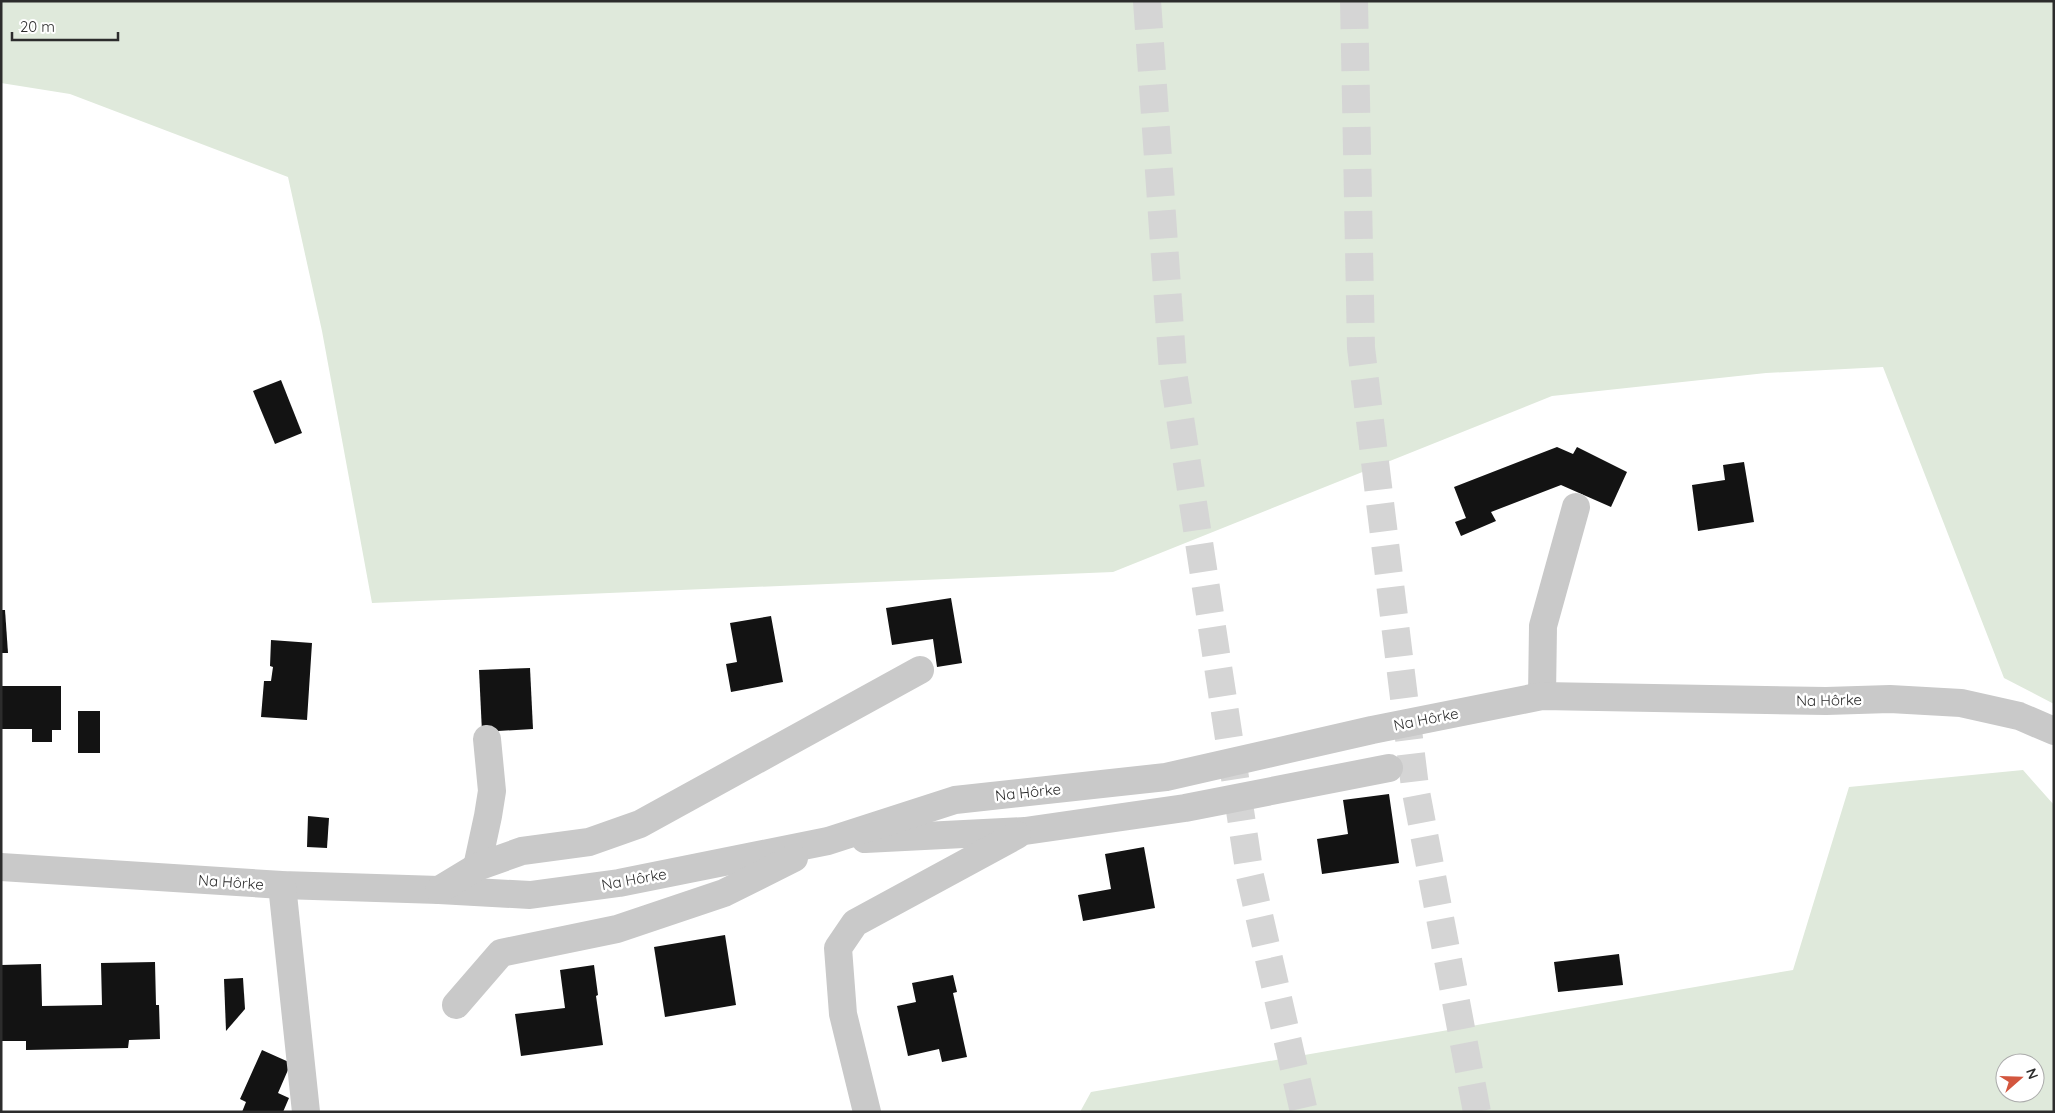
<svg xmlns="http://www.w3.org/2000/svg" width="2055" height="1113" viewBox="0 0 2055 1113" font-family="Quicksand,sans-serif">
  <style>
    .green { fill: #dfe9db; fill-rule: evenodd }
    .building { fill: #131313 }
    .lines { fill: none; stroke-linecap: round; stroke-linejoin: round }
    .highway-tunnel { stroke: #d5d5d5; stroke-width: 28; stroke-dasharray: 28 14; stroke-linecap: butt }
    .minor { stroke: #c9c9c9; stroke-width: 28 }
    .labels { text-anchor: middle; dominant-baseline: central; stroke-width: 5; stroke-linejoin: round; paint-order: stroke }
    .street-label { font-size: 15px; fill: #2c2c2c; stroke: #fff }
  </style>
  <rect width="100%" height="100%" fill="#fff"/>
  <g class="green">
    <polygon points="1,1 2054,1 2054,704 2004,678 1883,367 1766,373 1552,396 1113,572 372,603 322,331 288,177 70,94 1,83"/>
    <path d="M2023 770 2054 805V1112H1080L1091 1092 1793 970 1849 787ZM2005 1063H2035V1093H2005Z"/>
  </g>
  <g class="building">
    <polygon points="281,380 302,433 275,444 253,391"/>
    <polygon points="1557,447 1573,454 1577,447 1627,472 1611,507 1561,485 1491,512 1496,521 1461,536 1455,522 1466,518 1454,487"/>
    <polygon points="1744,462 1754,522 1698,531 1692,485 1725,480 1723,465"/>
    <polygon points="951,598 962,663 937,667 933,639 892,645 886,608"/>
    <polygon points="1,610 5,610 8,653 1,653"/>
    <polygon points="771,616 783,682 731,692 726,664 737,662 730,623"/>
    <polygon points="271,640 312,643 307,720 261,717 264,681 271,681 273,667 270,666"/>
    <polygon points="530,668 533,729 482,732 479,670"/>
    <polygon points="1,686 61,686 61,730 52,730 52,742 32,742 32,729 1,729"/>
    <rect x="78" y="711" width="22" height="42"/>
    <polygon points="1389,794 1399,863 1322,874 1317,839 1348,834 1343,800"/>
    <polygon points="308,816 329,818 327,848 307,847"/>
    <polygon points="1144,847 1155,908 1083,921 1078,895 1111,889 1105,854"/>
    <polygon points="725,935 736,1005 665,1017 654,947"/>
    <polygon points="1619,954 1623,985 1558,992 1554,962"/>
    <polygon points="155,962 156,1005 159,1005 160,1039 129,1040 128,1048 26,1050 26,1041 1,1041 1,965 41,964 42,1006 102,1005 101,963"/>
    <polygon points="594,965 598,995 596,996 603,1045 521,1056 515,1014 565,1008 560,970"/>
    <polygon points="953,975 957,992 953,993 967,1057 942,1062 939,1049 908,1056 897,1006 916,1002 912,983"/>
    <polygon points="243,978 245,1009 226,1031 224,979"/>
    <polygon points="262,1050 291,1063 278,1093 289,1098 283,1112 242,1112 246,1102 240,1099"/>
  </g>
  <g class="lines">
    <g class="highway-tunnel">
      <polyline points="1147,1 1173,372 1250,876 1304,1112"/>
      <polyline points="1354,1 1361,348 1415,787 1477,1112"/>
    </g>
    <g class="minor">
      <polyline points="1542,696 1543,626 1576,507"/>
      <polyline points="865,839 1025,831 1185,808 1389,768"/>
      <polyline points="1,867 282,885 439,890 530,895 619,883 828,841 955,800 1166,777 1372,730 1542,696 1826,701 1890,699 1961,703 2019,716 2054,731"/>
      <polyline points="477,867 488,816 492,791 487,739"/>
      <polyline points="282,885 306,1112"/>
      <polyline points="439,890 477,867 522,851 589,842 640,824 920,670"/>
      <polyline points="456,1005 501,953 617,929 724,893 794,858"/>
      <polyline points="867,1112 843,1014 838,948 855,923 1017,835"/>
    </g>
  </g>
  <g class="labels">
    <g class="street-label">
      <text transform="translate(1829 700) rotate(-1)">Na Hôrke</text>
      <text transform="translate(1426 719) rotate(-11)">Na Hôrke</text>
      <text transform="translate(1028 792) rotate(-6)">Na Hôrke</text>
      <text transform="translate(634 879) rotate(-10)">Na Hôrke</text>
      <text transform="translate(231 882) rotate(4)">Na Hôrke</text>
    </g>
  </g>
  <rect width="2055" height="1113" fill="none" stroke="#2c2c2c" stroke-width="5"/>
  <g transform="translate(2020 1078) rotate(70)"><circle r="24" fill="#ffffff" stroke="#ababab"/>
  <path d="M0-4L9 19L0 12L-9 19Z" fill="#d3563e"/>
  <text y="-8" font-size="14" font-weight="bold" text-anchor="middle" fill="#2c2c2c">N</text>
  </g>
  <path d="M12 32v8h106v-8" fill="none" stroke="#2c2c2c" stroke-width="2.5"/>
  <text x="20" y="32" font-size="15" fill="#2c2c2c" stroke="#ffffff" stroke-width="4" paint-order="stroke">20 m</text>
</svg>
